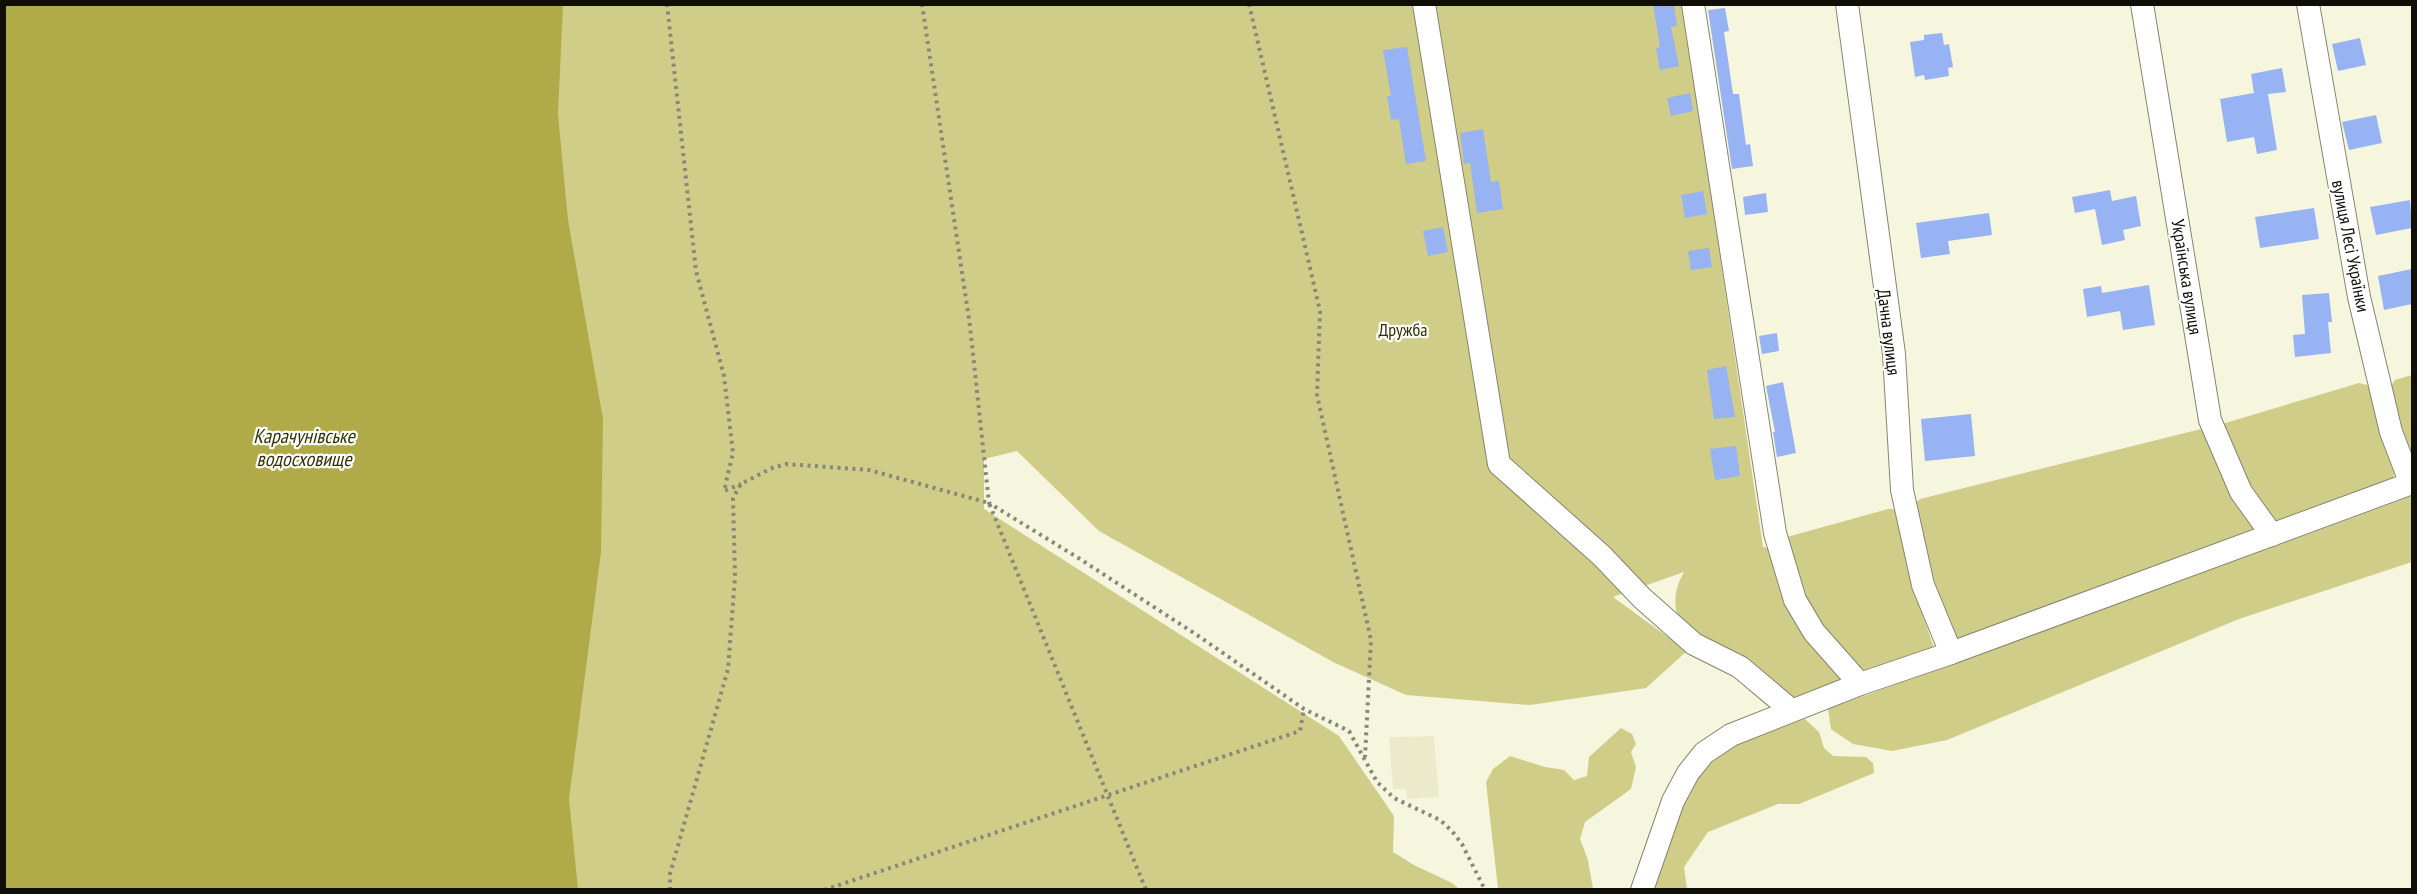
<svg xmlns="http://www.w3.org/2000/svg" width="2417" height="894" viewBox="0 0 2417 894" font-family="'PT Sans Narrow',sans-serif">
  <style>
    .built { fill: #ebebcc }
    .green { fill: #d0cd88 }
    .water { fill: #b0ab48 }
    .building { fill: #97b3f3 }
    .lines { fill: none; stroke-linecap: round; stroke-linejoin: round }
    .minor-casing { stroke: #858570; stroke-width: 24 }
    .path { stroke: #888878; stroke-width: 4; stroke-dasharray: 3 4.5; stroke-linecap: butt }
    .minor { stroke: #fff; stroke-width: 22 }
    .labels { text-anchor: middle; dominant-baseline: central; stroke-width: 4.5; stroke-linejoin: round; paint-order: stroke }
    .street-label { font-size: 18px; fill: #0f0f08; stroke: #fff }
    .park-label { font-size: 18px; fill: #312f03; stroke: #fff }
    .water-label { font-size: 20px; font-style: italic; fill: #353307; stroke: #fff }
  </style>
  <rect width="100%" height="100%" fill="#f6f6df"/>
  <polygon class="built" points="1434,736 1439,797 1407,799 1406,789 1393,789 1389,737"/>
  <g class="green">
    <path d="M516 5H1683L1763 547 1768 548 1847 682 1789 700 1679 625C1674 605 1673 591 1684 572L1613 597 1687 651 1646 688 1530 705 1406 695 1333 662 1099 531 1017 451 984 459V509L1339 736 1394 816 1393 852 1414 865 1452 883 1459 889 486 890Z"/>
    <polygon points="2412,375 2412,466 2388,390 2395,380"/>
    <polygon points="2359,383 2367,385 2374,391 2395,469 2393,481 2273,526 2248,489 2222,424"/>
    <polygon points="2201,429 2207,431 2261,531 1954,643 1928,584 1913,505 1920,499"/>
    <polygon points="2412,496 2412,562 2239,619 1947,740 1892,751 1853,744 1831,729 1828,709"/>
    <polygon points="1888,509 1895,509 1913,586 1935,651 1862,677 1801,598 1787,537"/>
    <polygon points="1805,719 1819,732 1824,748 1833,756 1866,757 1873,763 1874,773 1799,804 1778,804 1708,832 1684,867 1687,889 1649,890 1680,804 1709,758 1735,742"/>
    <polygon points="1621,728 1632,734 1636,744 1631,752 1636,767 1631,789 1585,822 1580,839 1588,860 1593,889 1498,889 1486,782 1493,769 1510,756 1545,767 1564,770 1574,780 1587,776 1589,757"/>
  </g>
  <polygon class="water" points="5,4 563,5 558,114 568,220 603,419 601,552 569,799 578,889 5,889"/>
  <g class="building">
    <polygon points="1653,4 1674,5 1677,26 1671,27 1679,66 1660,70 1656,48 1660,47"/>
    <polygon points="1725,8 1729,31 1724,32 1733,94 1739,94 1746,145 1750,144 1753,166 1732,169 1708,10"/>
    <polygon points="1942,33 1944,45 1949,44 1953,67 1948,68 1949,76 1925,80 1924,75 1915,77 1910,42 1924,40 1924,35"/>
    <polygon points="2360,38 2366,65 2338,71 2332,44"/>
    <polygon points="1407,47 1426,161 1406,164 1399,119 1391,120 1387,96 1391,96 1383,50"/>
    <polygon points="2282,68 2286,92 2268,94 2277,150 2257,154 2254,137 2227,142 2220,99 2254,93 2251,74"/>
    <polygon points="1690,93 1693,111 1671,116 1667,98"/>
    <polygon points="2376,115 2382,143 2349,150 2342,122"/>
    <polygon points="1483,129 1491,182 1499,181 1503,209 1477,213 1470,163 1464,164 1460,133"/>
    <polygon points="2110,190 2112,201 2136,196 2141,226 2123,230 2125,240 2102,245 2095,209 2075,213 2072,197"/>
    <polygon points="1703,191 1707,214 1685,218 1681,195"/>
    <polygon points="1766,193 1768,212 1745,215 1743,197"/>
    <polygon points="2410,200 2412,228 2376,235 2370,207"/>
    <polygon points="2314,208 2319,239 2260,248 2255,217"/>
    <polygon points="1989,213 1992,235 1948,241 1950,254 1921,258 1916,223"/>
    <polygon points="1443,227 1448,252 1428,256 1423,231"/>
    <polygon points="1709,248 1712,267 1691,270 1688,251"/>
    <polygon points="2412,269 2412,304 2384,310 2378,276"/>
    <polygon points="2149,285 2155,325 2123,330 2120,311 2087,317 2083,289 2101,286 2102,293"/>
    <polygon points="2329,293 2332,322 2328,322 2331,353 2295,357 2293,335 2305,334 2302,295"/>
    <polygon points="1777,333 1779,351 1762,354 1759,336"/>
    <polygon points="1726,366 1735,417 1714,419 1707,370"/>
    <polygon points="1783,382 1796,453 1777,457 1773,432 1775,432 1766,386"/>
    <polygon points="1971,414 1975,456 1925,461 1921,419"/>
    <polygon points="1736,446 1740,476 1715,480 1710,449"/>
  </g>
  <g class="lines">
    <defs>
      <g id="minor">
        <polyline points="1424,4 1499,464 1602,556 1642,598 1694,644 1740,667 1791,710"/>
        <polyline points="1693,4 1775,533 1795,600 1814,632 1860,684"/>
        <polyline points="1847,4 1894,354 1902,490 1923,585 1951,653"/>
        <polyline points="2142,4 2210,420 2241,492 2272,535"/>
        <polyline points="2308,4 2359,297 2391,432 2411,484"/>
        <polyline points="1642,890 1673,801 1688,773 1704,753 1731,735 1860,684 1951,653 2412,483"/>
      </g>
    </defs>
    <use href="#minor" class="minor-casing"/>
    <g class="path">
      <polyline points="667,4 696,271 724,376 733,453 724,491 741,484"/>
      <polyline points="922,4 970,326 989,503 1080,559 1197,635 1304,709 1349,731 1377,782 1394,798 1440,820 1452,831 1462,844 1485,890"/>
      <polyline points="1249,4 1320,311 1317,395 1371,640 1365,757"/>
      <polyline points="670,890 670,874 728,669 735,577 733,498 741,484 772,468 786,464 869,470 989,503 1146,890"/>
      <polyline points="824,890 1300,731 1304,709"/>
    </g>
    <use href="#minor" class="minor"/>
  </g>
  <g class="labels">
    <g class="street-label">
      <text transform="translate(2351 246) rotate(79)">вулиця Лесі Українки</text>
      <text transform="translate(2187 277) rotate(81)">Українська вулиця</text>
      <text transform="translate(1889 332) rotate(83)">Дачна вулиця</text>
    </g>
    <g class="park-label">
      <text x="1403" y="329">Дружба</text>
    </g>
    <g class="water-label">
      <text x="304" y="436">Карачунівське<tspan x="304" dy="23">водосховище</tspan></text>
    </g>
  </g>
  <rect width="2417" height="894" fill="none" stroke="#0f0f08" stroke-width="12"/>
</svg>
